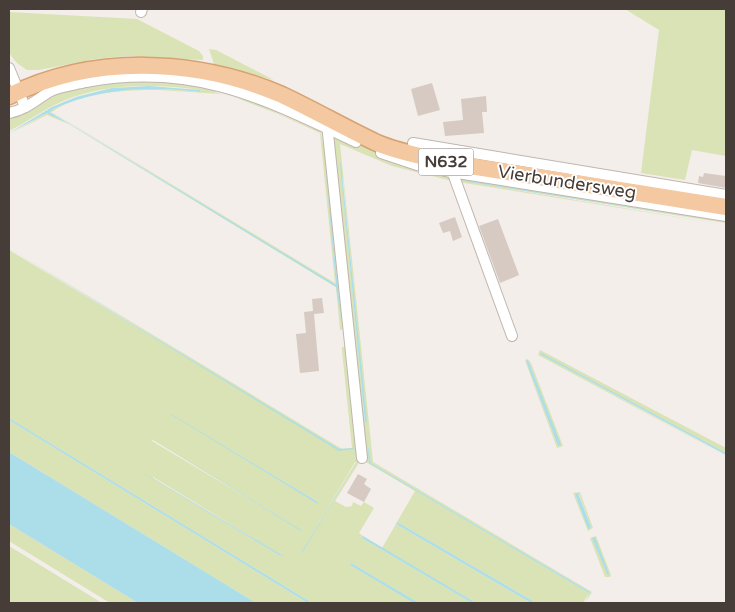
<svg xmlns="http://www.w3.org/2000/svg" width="735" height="612" viewBox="0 0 735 612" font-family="'Varela Round',sans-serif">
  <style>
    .green { fill: #d9e3b6; fill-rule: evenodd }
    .water { fill: #acdee9 }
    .building { fill: #d6cac3 }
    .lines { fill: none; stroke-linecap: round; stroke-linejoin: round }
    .minor-casing { stroke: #c0b6af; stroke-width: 12 }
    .primary-casing { stroke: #d7a272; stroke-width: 19 }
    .minor { stroke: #fff; stroke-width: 10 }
    .primary { stroke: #f4c9a1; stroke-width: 16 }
    .labels { text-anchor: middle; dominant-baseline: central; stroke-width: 4; stroke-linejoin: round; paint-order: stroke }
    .shield { fill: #fff; stroke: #7e7774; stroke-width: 1 }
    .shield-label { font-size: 16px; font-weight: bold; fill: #463d38 }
    .street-label { font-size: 18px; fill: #463d38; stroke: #fff }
  </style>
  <rect width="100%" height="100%" fill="#f3eee9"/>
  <g class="green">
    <polygon points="625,9 726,9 726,156 692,150 685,180 641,173 659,30"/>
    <polygon points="9,12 137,19 199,51 203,56 203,60 127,56 95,59 39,70 27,70 17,63 9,53"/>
    <polygon points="209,49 216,50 274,80 214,64"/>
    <path d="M149 79C212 80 272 100 327 130L347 326 344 329 340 330 336 287 68 124 47 115 9 134 47 113 53 115 313 272 50 111C55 107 64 104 71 101 113 86 156 87 200 92V90C155 84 106 83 63 101 44 109 27 122 9 131V115L34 106 54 93 75 87 111 81ZM160 90 221 94 234 97 278 114 320 133 335 283 52 112C81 91 126 90 160 90ZM220 91 265 106 322 132 324 150 321 133 319 131 249 101 214 92ZM332 237 333 238 342 325 337 287 318 275 336 286Z"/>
    <path d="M331 132 394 160 448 174 452 181 392 166 340 144 373 462 592 592 585 603 590 592 371 463 367 439 370 463 589 593 583 603H536L397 522 415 491 364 461ZM342 178H343L366 422H365Z"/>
    <polygon points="458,175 726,219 726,223 462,181 726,225 458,182"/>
    <path d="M9 248 342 449 352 448 342 351V347H345L360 461 335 501 346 507 352 506 353 502 361 506 364 502 374 508 359 533 363 536 362 538 472 603H419L351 563 350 565 415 603H312L9 418V250L279 413ZM194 428 318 502V503ZM153 440 301 530 152 441ZM355 462H356L301 553ZM153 478V477L284 557 279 555Z"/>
    <polygon points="540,350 726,448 726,453 540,354 726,456 538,355"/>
    <path d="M528 359 531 363 563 446 557 448 527 366 525 360ZM528 360 560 445 558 446 526 361Z"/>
    <polygon points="9,420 308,603 256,603 9,452"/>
    <path d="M580 492 593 528 588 531 573 493ZM575 494H579L591 527 588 528Z"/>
    <polygon points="9,524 138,603 110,603 9,541"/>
    <polygon points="396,524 531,603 476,603 382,548"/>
    <polygon points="596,536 611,575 610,577 605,577 590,538"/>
    <polygon points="9,546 102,603 9,603"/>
  </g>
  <g class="water">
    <path d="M149 86 200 90V92C149 86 100 88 53 109L50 112 336 285 325 163 342 325 336 287 69 124 47 113 9 133 52 107 76 97 112 88Z"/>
    <polygon points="340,163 341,163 367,422 365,422"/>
    <polygon points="463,180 726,223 463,181"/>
    <polygon points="9,249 339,449 353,448 353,436 354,449 339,451"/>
    <polygon points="541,353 726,453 726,455 540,354"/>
    <polygon points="528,360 561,445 558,446 526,361"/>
    <polygon points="170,414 171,414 318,502 318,504"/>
    <polygon points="9,418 312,603 308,603 9,420"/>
    <polygon points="153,439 301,530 301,531"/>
    <polygon points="367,439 371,463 590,592 584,603 589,593 369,463"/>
    <polygon points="9,452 256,603 138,603 9,524"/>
    <polygon points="115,456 285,557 279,555"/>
    <polygon points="356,462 302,553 301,553"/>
    <polygon points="578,493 591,527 588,529 575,494"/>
    <polygon points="397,522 536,603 531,603 396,524"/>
    <polygon points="363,536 476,603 472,603 362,538"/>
    <polygon points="595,537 609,574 608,576 592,538"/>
    <polygon points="351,563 419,603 414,603 350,565"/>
  </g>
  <g class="building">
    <polygon points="432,83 440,110 418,116 411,89"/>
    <polygon points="486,96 487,112 482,112 484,133 445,136 443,122 463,120 461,99"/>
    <polygon points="704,173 726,176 726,188 698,183 699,176 703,177"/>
    <polygon points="455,217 462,237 453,241 450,231 443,233 439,223"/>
    <polygon points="498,219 519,275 500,283 479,226"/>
    <polygon points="322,298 324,313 314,314 319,371 300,373 296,334 306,333 304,312 313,311 312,299"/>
    <polygon points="358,474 367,479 364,484 371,489 364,502 347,493"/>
  </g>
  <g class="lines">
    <defs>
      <g id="minor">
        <polyline points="141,12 142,9"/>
        <polyline points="9,68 25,107"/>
        <path d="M9 113C25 110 36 100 49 92 59 86 75 85 86 82 193 62 263 98 356 142"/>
        <polyline points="327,124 362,458"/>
        <polyline points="413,143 726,195"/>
        <polyline points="381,153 417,165 451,172 726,216"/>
        <polyline points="451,168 512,336"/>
      </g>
      <path id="primary" d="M9 96C93 54 196 58 282 95 314 110 345 128 377 143 400 153 426 157 451 163L726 207"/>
    </defs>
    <use href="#minor" class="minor-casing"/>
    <use href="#primary" class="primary-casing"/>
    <use href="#minor" class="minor"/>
    <use href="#primary" class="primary"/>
  </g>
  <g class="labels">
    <rect class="shield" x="418.5" y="148.5" width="55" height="27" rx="4"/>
    <g class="shield-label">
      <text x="446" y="162">N632</text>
    </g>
    <g class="street-label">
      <text transform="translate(567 182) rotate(9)">Vierbundersweg</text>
    </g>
  </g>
  <rect width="735" height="612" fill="none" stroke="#463d38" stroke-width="20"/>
</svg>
